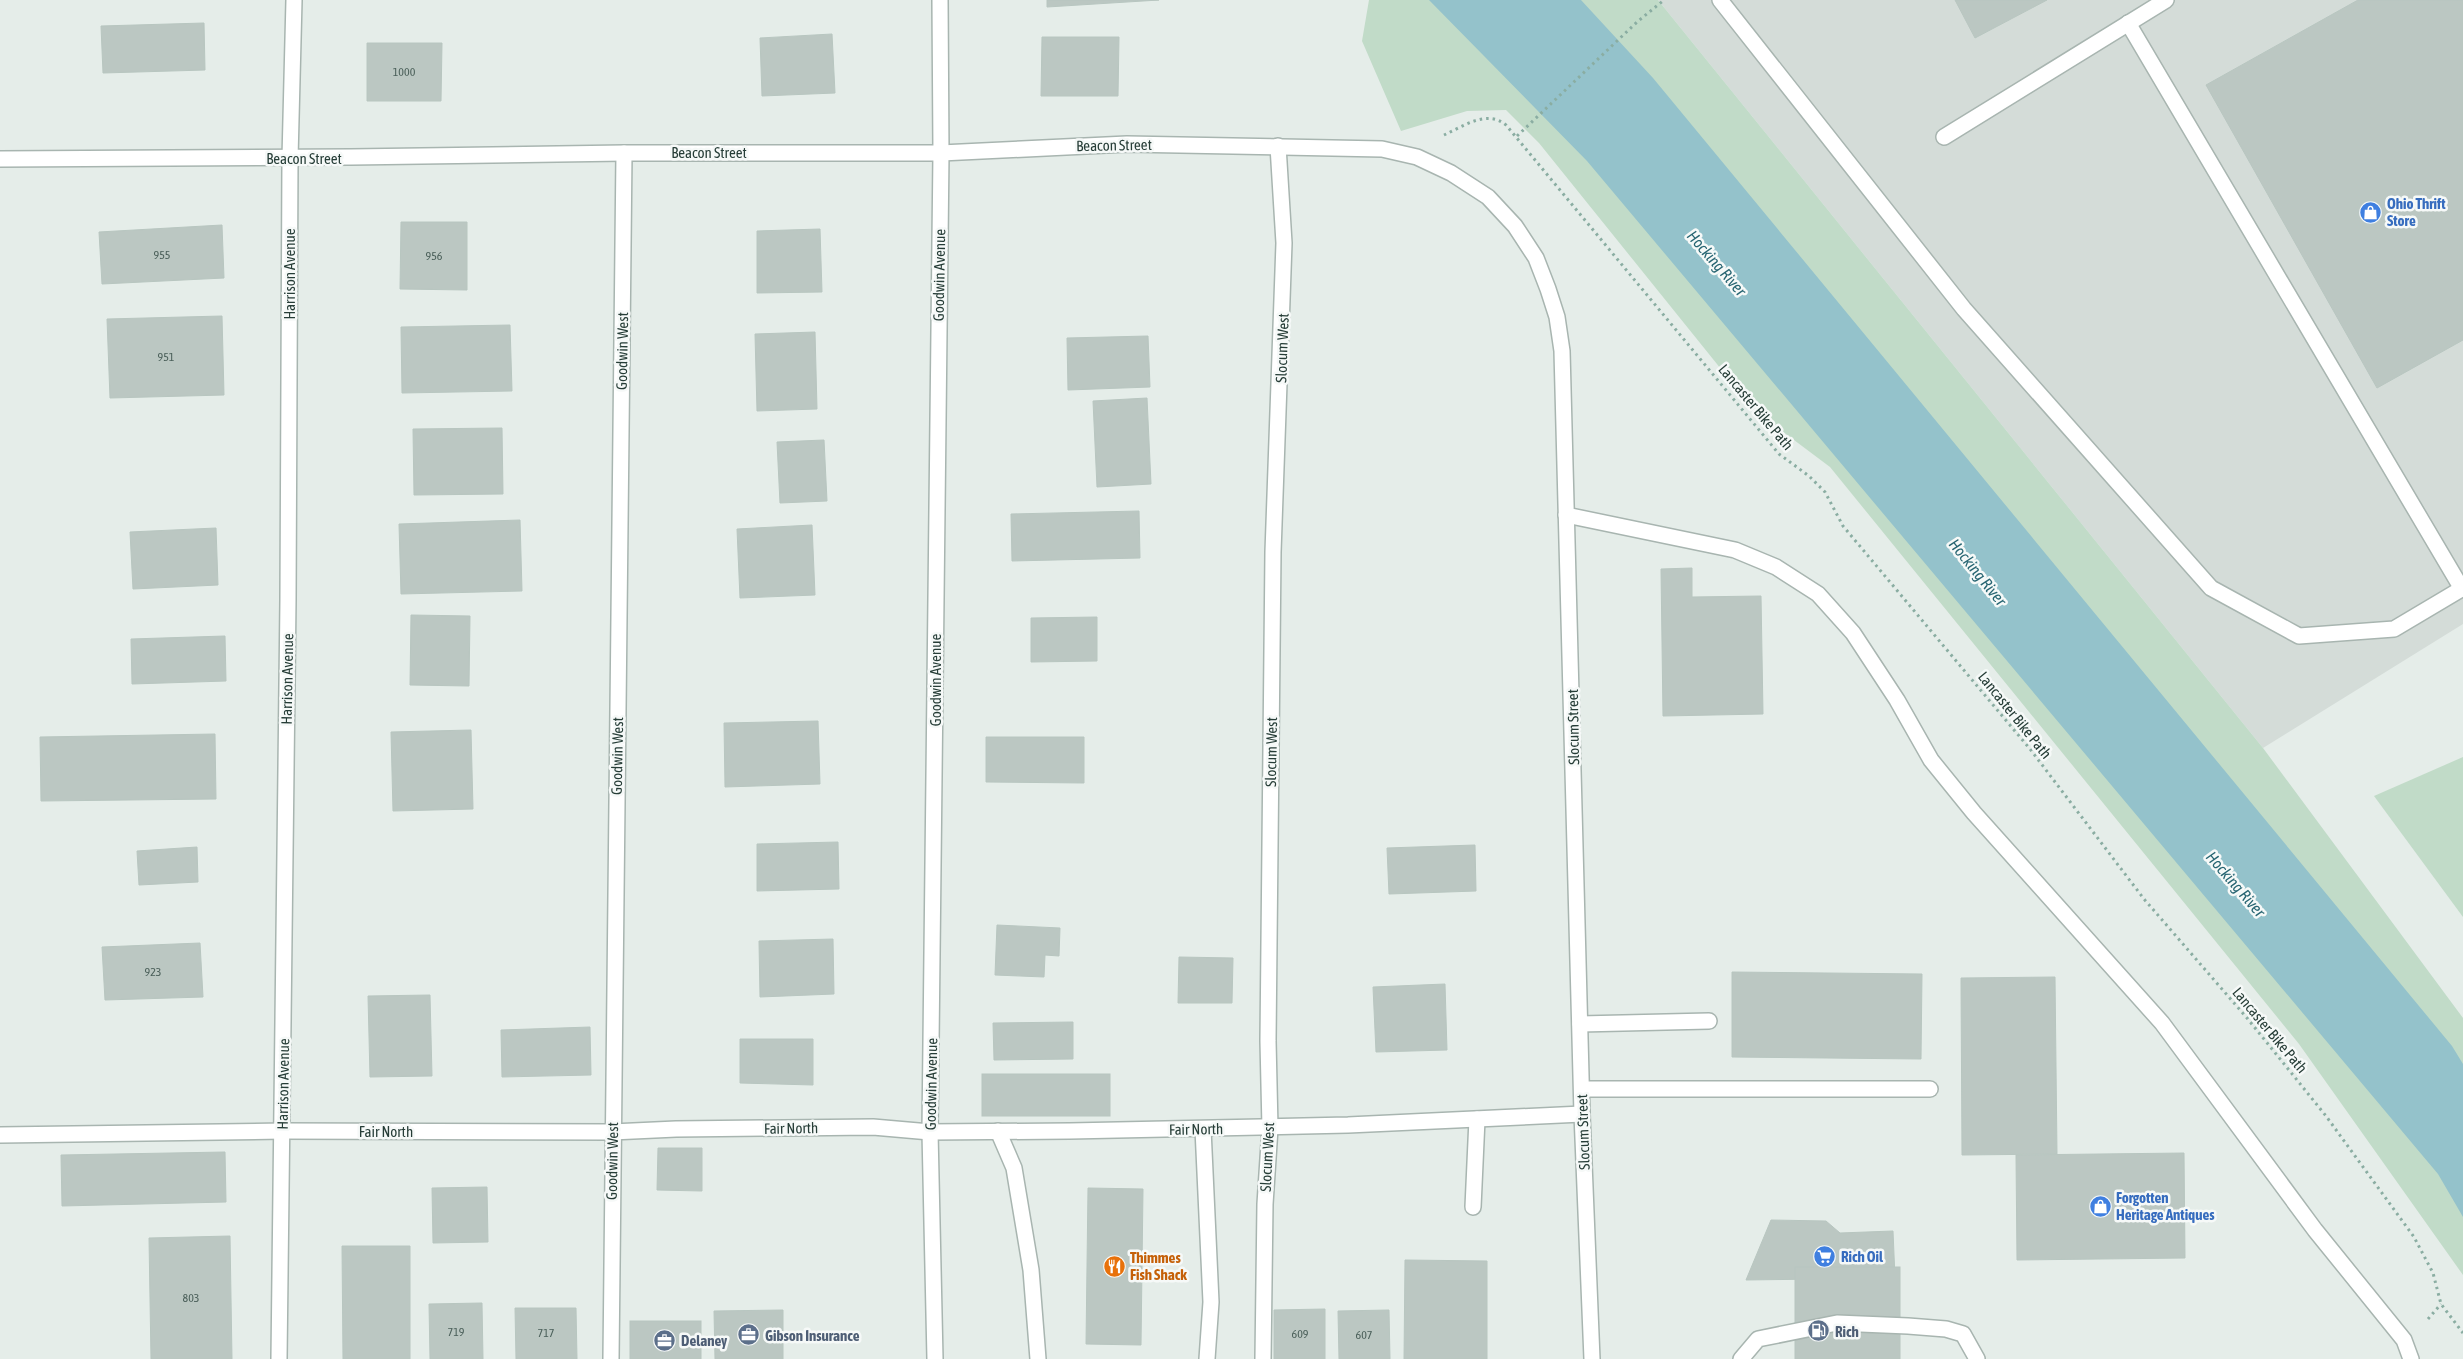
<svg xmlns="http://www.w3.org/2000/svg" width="2463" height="1359" viewBox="0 0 2463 1359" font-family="'Asap Condensed',sans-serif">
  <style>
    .built { fill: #d4dcd8 }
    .green { fill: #c1dbc8 }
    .water { fill: #94c2cb }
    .building { fill: #bbc7c2; stroke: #b8c6c0 }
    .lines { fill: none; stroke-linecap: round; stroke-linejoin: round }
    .service-casing { stroke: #a8b5b0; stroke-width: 18 }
    .minor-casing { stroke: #a8b5b0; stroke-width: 18 }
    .path { stroke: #8aada2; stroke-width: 3; stroke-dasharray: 2.5 4; stroke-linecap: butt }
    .service { stroke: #fff; stroke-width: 15 }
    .minor { stroke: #fff; stroke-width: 15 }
    .labels { text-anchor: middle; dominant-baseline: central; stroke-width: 5; stroke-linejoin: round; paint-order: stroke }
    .number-label { font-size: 12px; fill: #4b605a }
    .street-label { font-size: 15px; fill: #263d37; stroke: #f6f9f8 }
    .shop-label { font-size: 15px; font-weight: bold; fill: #366cbe; stroke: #f6f9f8; text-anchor: start }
    .food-label { font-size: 15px; font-weight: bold; fill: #c56008; stroke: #f6f9f8; text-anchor: start }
    .service-label { font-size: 15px; font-weight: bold; fill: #4e5e75; stroke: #f6f9f8; text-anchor: start }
    .water-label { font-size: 16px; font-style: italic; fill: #276572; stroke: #f6f9f8 }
  </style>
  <rect width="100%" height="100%" fill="#e5ede9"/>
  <polygon class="built" points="1658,0 2463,0 2463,624 2263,748"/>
  <g class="green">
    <polygon points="1369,0 1658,0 2263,748 2463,1018 2463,1275 2299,1044 1830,467 1754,410 1539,143 1506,110 1467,111 1401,131 1362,41"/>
    <polygon points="2463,757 2463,917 2374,796"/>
  </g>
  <polygon class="water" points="1429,0 1581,0 1653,78 2452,1046 2463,1064 2463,1217 2438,1174 1587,161"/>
  <g class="building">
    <polygon points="1047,0 1159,0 1047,7"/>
    <polygon points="1955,0 2047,0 1975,38"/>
    <polygon points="2358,0 2463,0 2463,340 2377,388 2206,85"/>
    <polygon points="204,23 205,70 103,73 101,26"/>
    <polygon points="832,34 835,93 762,96 760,38"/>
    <polygon points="1042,37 1119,37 1118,96 1041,96"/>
    <polygon points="367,43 442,43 441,101 367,101"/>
    <polygon points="401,222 467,222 467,290 400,289"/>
    <polygon points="222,225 224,278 102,284 99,232"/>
    <polygon points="820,229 822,292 757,293 757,231"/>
    <polygon points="222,316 224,395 110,398 107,319"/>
    <polygon points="510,325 512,391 402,393 401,327"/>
    <polygon points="815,332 817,409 757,411 755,334"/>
    <polygon points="1148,336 1150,387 1068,390 1067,338"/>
    <polygon points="1147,398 1151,484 1097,487 1093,401"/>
    <polygon points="502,428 503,494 414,495 413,429"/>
    <polygon points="824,440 827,501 780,503 777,442"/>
    <polygon points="1139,511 1140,558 1012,561 1011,514"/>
    <polygon points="520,520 522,591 401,594 399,524"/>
    <polygon points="812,525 815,595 740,598 737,529"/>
    <polygon points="216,528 218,585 133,589 130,532"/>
    <polygon points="1692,568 1692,597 1761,596 1763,714 1663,716 1661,569"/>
    <polygon points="411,615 470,616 469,686 410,685"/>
    <polygon points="1097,617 1097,661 1031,662 1031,618"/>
    <polygon points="225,636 226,681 132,684 131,639"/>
    <polygon points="818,721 820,784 725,787 724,723"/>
    <polygon points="471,730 473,809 393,811 391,732"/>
    <polygon points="215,734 216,799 41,801 40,737"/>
    <polygon points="986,737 1084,737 1084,783 986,782"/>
    <polygon points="838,842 839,889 757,891 757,844"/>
    <polygon points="1475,845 1476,891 1389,894 1387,848"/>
    <polygon points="197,847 198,882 139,885 137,851"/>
    <polygon points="997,925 1060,928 1059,956 1045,955 1044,977 995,975"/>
    <polygon points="833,939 834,994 760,997 759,941"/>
    <polygon points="200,943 203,997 105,1000 102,947"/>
    <polygon points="1179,957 1233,958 1232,1003 1178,1003"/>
    <polygon points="1732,972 1922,974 1921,1059 1732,1057"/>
    <polygon points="2055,977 2057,1154 1962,1155 1961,978"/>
    <polygon points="1445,984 1447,1050 1376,1052 1373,987"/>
    <polygon points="430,995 432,1076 370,1077 368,996"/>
    <polygon points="1073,1022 1073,1059 994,1060 993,1023"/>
    <polygon points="590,1027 591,1075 502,1077 501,1030"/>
    <polygon points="740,1039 813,1039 813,1085 740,1083"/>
    <rect x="982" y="1074" width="128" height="42"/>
    <polygon points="658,1148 702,1148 702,1191 657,1190"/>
    <polygon points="225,1152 226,1202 62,1206 61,1155"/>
    <polygon points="2184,1153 2185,1258 2017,1260 2016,1155"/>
    <polygon points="487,1187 488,1242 433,1243 432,1188"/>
    <polygon points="1088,1188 1143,1189 1141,1345 1086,1344"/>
    <polygon points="1771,1220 1826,1221 1840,1233 1893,1231 1895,1278 1746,1280"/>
    <polygon points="230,1236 232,1359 151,1359 149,1238"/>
    <polygon points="342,1246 410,1246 410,1359 343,1359"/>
    <polygon points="1405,1260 1487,1261 1487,1359 1404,1359"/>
    <rect x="1795" y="1267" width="105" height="92"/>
    <polygon points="482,1303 483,1359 430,1359 429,1304"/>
    <polygon points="515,1308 576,1308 577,1359 516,1359"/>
    <polygon points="1325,1309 1325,1359 1274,1359 1274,1310"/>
    <polygon points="783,1310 783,1359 715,1359 714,1311"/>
    <polygon points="1389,1310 1390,1359 1339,1359 1338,1311"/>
    <rect x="630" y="1321" width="71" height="38"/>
  </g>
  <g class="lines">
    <defs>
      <g id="service">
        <polyline points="1720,0 1964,309 2211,588 2299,636 2394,629 2463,588"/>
        <polyline points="2128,23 2462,589"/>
        <polyline points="1944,137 2166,0"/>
        <polyline points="1566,515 1735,550 1776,567 1818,594 1853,633 1897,700 1931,760 1974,813 2162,1023 2315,1230 2404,1340 2411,1359"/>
        <polyline points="1580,1024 1709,1021"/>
        <polyline points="1582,1089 1930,1089"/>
        <polyline points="1203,1129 1211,1302 1207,1359"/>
        <polyline points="998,1131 1014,1168 1031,1270 1038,1359"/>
        <polyline points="0,1135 283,1131 612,1132 676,1129 873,1127 930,1132 1070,1131 1348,1125 1582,1114"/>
        <polyline points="1473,1207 1477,1119"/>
        <polyline points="611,1359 624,153"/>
        <polyline points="1263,1359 1265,1204 1270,1128 1268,1041 1273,552 1284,243 1278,146"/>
        <polyline points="1741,1359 1758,1339 1837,1323 1908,1326 1946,1329 1963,1334 1977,1359"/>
      </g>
      <g id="minor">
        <polyline points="0,159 351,157 624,153 941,153 1127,144 1382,149 1417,157 1451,173 1488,197 1515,226 1536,258 1548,289 1557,317 1562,351 1582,1114 1592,1359"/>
        <polyline points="279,1359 288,600 290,158 294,0"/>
        <polyline points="935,1359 930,1132 941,153 940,0"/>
      </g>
    </defs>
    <use href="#service" class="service-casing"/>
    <use href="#minor" class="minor-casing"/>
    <g class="path">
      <path d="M1444 135C1464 126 1487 109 1506 125L1779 454 1809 476 1825 492 1843 526 2030 749 2144 899 2247 1018 2326 1116 2414 1237 2433 1273 2441 1304 2463 1333"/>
      <polyline points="1517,136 1637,22 1664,0"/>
      <polyline points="2428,1319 2441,1304"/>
    </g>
    <use href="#service" class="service"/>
    <use href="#minor" class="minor"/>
  </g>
  <defs>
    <symbol id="shop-disc" viewBox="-11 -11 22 22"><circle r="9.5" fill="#3f7fe0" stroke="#f6f9f8"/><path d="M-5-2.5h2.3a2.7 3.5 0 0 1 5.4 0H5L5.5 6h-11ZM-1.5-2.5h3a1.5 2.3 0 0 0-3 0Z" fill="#fff"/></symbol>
    <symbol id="supermarket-disc" viewBox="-11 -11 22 22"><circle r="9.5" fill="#3f7fe0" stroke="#f6f9f8"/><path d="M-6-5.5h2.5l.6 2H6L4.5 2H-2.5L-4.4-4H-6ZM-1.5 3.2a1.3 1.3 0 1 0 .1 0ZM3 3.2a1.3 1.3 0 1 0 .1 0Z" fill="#fff"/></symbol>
    <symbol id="restaurant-disc" viewBox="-11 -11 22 22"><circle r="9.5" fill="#e8710a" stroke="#f6f9f8"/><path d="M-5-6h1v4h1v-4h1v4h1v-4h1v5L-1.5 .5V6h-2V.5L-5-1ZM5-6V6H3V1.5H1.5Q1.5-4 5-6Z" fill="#fff"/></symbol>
    <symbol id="fuel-disc" viewBox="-11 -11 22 22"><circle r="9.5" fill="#5c6f8a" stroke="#f6f9f8"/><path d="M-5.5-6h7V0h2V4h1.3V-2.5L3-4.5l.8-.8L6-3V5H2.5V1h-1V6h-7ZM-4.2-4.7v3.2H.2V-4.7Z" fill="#fff"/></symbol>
    <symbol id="office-disc" viewBox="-11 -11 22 22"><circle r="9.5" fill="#5c6f8a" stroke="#f6f9f8"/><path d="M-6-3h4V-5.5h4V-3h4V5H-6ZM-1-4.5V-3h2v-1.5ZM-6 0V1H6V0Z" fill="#fff"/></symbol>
  </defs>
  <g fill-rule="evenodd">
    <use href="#shop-disc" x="2358" y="200" width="25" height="25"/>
    <use href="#shop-disc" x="2088" y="1194" width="25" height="25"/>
    <use href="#supermarket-disc" x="1812" y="1244" width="25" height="25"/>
    <use href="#restaurant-disc" x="1102" y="1254" width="25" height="25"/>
    <use href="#fuel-disc" x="1806" y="1318" width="25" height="25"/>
    <use href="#office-disc" x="736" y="1322" width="25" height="25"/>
    <use href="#office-disc" x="652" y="1328" width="25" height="25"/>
  </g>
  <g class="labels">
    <g class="number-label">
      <text x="404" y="72">1000</text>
      <text x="162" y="255">955</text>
      <text x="434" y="256">956</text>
      <text x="166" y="357">951</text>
      <text x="153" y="972">923</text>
      <text x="191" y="1298">803</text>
      <text x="456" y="1332">719</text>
      <text x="546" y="1333">717</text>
      <text x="1300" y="1334">609</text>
      <text x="1364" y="1335">607</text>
    </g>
    <g class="street-label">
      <text transform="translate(1114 145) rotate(-1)">Beacon Street</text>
      <text x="709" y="152">Beacon Street</text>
      <text x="304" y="158">Beacon Street</text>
      <text transform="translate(289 274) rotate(-90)">Harrison Avenue</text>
      <text transform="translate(939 275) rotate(-89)">Goodwin Avenue</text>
      <text transform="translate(1282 348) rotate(-88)">Slocum West</text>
      <text transform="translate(622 351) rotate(-89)">Goodwin West</text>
      <text transform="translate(1756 407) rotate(50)">Lancaster Bike Path</text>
      <text transform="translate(287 679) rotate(-89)">Harrison Avenue</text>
      <text transform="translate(935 680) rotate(-90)">Goodwin Avenue</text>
      <text transform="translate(2015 715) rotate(51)">Lancaster Bike Path</text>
      <text transform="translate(1573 727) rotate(-91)">Slocum Street</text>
      <text transform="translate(1271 752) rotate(-89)">Slocum West</text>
      <text transform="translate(617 756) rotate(-89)">Goodwin West</text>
      <text transform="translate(2270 1030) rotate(50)">Lancaster Bike Path</text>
      <text transform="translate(283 1084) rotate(-89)">Harrison Avenue</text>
      <text transform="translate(931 1084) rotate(-89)">Goodwin Avenue</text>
      <text transform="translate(791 1128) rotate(-1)">Fair North</text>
      <text transform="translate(1196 1129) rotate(-1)">Fair North</text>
      <text x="386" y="1131">Fair North</text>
      <text transform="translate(1583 1132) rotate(-92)">Slocum Street</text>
      <text transform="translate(1267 1157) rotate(-87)">Slocum West</text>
      <text transform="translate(612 1161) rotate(-89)">Goodwin West</text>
    </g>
    <g class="shop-label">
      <text x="2387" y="203">Ohio Thrift<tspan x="2387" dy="17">Store</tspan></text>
      <text x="2116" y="1197">Forgotten<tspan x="2116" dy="17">Heritage Antiques</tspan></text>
      <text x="1841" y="1256">Rich Oil</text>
    </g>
    <g class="food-label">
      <text x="1130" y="1257">Thimmes<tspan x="1130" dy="17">Fish Shack</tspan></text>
    </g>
    <g class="service-label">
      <text x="1835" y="1331">Rich</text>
      <text x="765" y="1335">Gibson Insurance</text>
      <text x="681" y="1340">Delaney</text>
    </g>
    <g class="water-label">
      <text transform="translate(1717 263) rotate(49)">Hocking River</text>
      <text transform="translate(1978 572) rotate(51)">Hocking River</text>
      <text transform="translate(2236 884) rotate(49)">Hocking River</text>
    </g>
  </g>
</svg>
